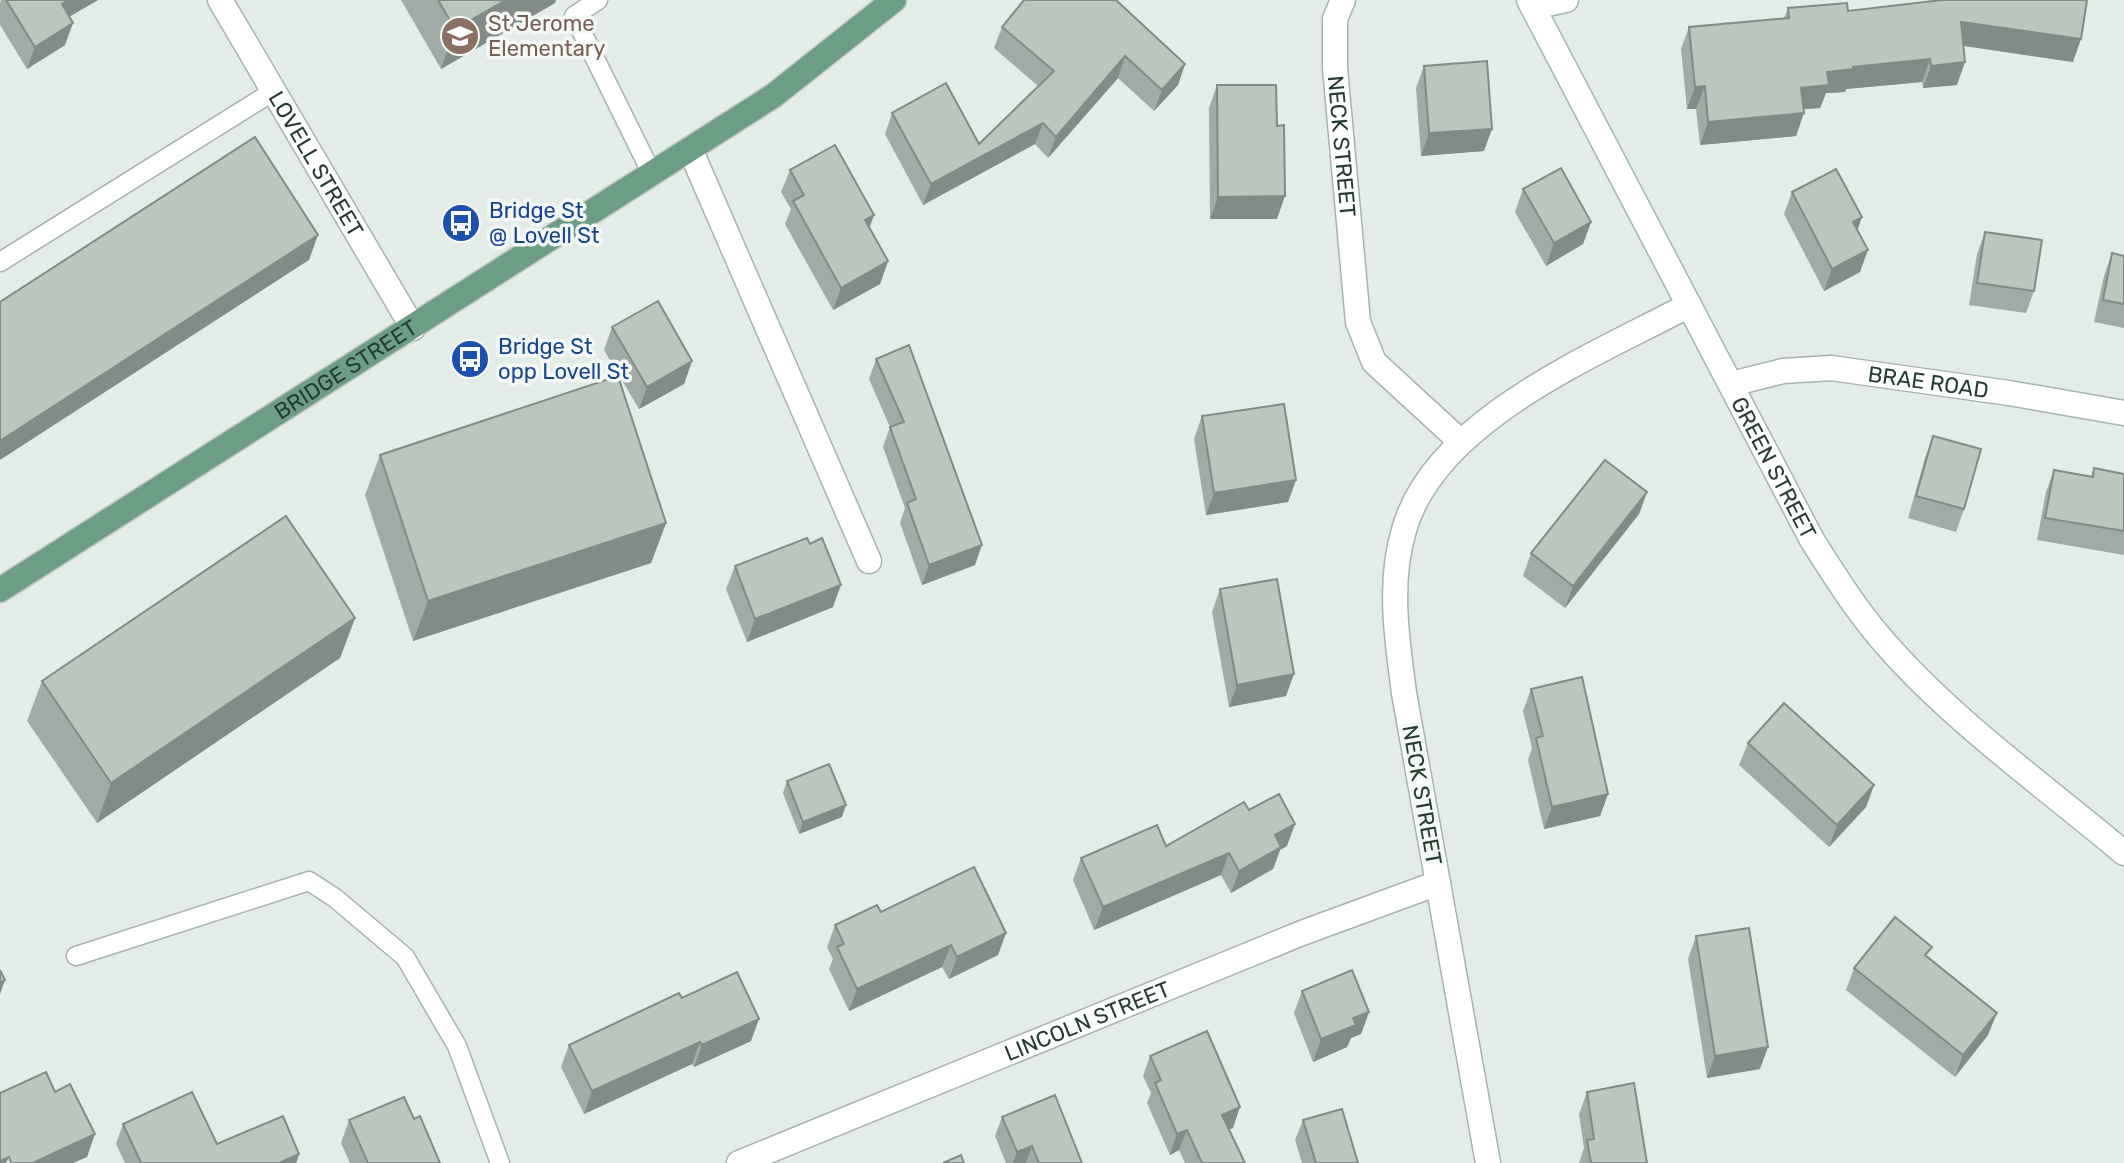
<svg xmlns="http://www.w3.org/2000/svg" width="2124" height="1163" viewBox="0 0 2124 1163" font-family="Rubik,sans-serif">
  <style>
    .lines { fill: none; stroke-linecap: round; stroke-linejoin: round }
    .service-casing { stroke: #a7b4ad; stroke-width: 21 }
    .minor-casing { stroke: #a7b4ad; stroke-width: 27 }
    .secondary-casing { stroke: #a3b7ac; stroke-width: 27 }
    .primary-casing { stroke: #c2c8c5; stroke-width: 27 }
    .service { stroke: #fff; stroke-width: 18 }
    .minor { stroke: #fff; stroke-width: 24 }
    .secondary { stroke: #fff; stroke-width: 24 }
    .primary { stroke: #6c9e86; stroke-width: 24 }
    .wall { fill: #9faba4 }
    .shaded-wall { fill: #828b86 }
    .building { fill: #b9c7bf; stroke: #828b86; stroke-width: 2 }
    .labels { text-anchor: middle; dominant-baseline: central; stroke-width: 7; stroke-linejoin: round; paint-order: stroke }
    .education-label { font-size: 22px; fill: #785e54; stroke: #f4f9f5; text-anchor: start }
    .street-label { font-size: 22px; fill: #253c31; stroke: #f4f9f5 }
    .transit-label { font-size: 22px; fill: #164399; stroke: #f4f9f5; text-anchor: start }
  </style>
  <rect width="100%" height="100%" fill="#e4ece7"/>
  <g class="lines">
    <defs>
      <g id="service">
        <polyline points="598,0 574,16 652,174"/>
        <polyline points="0,262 274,91"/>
        <polyline points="76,956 309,881 335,898 405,957 457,1046 500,1163"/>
      </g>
      <g id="minor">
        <path id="s1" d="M220 0 413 328"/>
        <path id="s2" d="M1343 0 1335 19V68L1358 322 1374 362 1461 442"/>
        <polyline points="1533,7 1566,0"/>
        <polyline points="690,149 869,561"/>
        <path id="s3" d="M1731 384 1783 371 1831 368 2009 393 2124 413"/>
        <path id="s4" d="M739 1163 1302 933 1438 883"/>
        <path d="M1488 1163 1404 693C1397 639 1388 583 1404 530 1435 419 1596 355 1689 305"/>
      </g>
      <g id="secondary">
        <path id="s5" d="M1529 0 1812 540C1833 573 1853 605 1878 635 1947 717 2042 784 2124 853"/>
      </g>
      <g id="primary">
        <path id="s6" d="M0 590 773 96 894 0"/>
      </g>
    </defs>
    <use href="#service" class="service-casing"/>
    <use href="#minor" class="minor-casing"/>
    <use href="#secondary" class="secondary-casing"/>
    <use href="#primary" class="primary-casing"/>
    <use href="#service" class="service"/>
    <use href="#minor" class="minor"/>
    <use href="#secondary" class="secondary"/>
    <use href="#primary" class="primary"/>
  </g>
  <g class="wall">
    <polygon points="1,0 98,0 69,17 65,45 27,69 0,25 0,3"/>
    <polygon points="401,0 556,0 555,3 441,69"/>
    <polygon points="1788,8 1848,11 2073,62 1963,46 1957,85 1923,88 1922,82 1846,89 1845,92 1826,93 1820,108 1804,109 1796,136 1700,145 1696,109 1687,109 1681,49 1689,27 1784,18"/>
    <polygon points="1002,27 1185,64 1178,85 1154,111 1118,78 1048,158 1035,144 923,205 885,134 892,113 979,144 1038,86 994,48"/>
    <polygon points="1424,66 1484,151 1421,156 1416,88"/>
    <polygon points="1217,85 1277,219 1210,219 1209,108"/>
    <polygon points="790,170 874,215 869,227 888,261 880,284 833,310 785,224 791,209 781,192"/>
    <polygon points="1523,189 1591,222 1583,244 1546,266 1515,212"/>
    <polygon points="1792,192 1857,230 1860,272 1824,291 1784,214"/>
    <polygon points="1985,232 2034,291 2026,313 1969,305 1977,254"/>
    <polygon points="2112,253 2124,256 2124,328 2094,322 2104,276"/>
    <polygon points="612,327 692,361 684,384 639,409 604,350"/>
    <polygon points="876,359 975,565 922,585 900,523 905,508 883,447 890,427 869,379"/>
    <polygon points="1202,416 1296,480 1288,502 1206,515 1194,439"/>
    <polygon points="1933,436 1964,509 1956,532 1908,518 1925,458"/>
    <polygon points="380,455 666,523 651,563 413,641 365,495"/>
    <polygon points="2094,468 2124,474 2124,555 2037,540 2046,492 2054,470 2091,477"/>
    <polygon points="1647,492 1639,514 1565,608 1523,576 1531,553"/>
    <polygon points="735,566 833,607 747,642 726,589"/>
    <polygon points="1220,589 1286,696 1229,707 1212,612"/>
    <polygon points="355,618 340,658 97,823 27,721 42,681"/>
    <polygon points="1531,689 1608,794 1600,816 1544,829 1528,760 1532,748 1523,711"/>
    <polygon points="1748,743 1874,785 1866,807 1829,847 1739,765"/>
    <polygon points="787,781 842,817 799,834 783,793"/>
    <polygon points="1249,810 1287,846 1280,850 1273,869 1231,893 1221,875 1094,930 1073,880 1081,858 1166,846"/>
    <polygon points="881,912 1006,933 998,955 949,979 942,967 849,1011 829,969 833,959 827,947 835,925"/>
    <polygon points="1696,936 1760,1069 1707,1078 1688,959"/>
    <polygon points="1928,957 1988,1035 1955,1077 1846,990 1854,968"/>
    <polygon points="1302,991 1369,1012 1361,1034 1351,1038 1347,1047 1313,1062 1294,1013"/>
    <polygon points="682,998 751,1041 694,1067 692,1064 584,1114 561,1067 569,1045"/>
    <polygon points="1150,1056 1233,1128 1229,1129 1245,1163 1185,1163 1179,1150 1170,1155 1147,1103 1151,1093 1143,1076"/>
    <polygon points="1587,1092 1647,1163 1579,1163 1584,1148 1579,1114"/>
    <polygon points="1002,1117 1082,1163 1006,1163 995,1136"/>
    <polygon points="414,1119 440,1163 350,1163 341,1143 349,1120"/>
    <polygon points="1303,1120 1358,1163 1302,1163 1295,1140"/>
    <polygon points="123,1124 217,1144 299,1154 296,1163 125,1163 116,1144"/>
  </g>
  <g class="shaded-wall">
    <polygon points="68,0 98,0 53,26 62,4"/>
    <polygon points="506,0 556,0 555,3 441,69 455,29"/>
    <polygon points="1961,22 2081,39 2073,62 1952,44"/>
    <polygon points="73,23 65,45 27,69 35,47"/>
    <polygon points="1125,56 1118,78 1048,158 1056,137"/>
    <polygon points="1930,59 1922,82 1846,89 1845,92 1826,93 1820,108 1793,110 1801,88 1827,72 1853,67"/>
    <polygon points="1965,62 1957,85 1923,88 1931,66"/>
    <polygon points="1185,64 1178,85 1154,111 1162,90"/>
    <polygon points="1705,86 1696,109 1687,109 1695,87"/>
    <polygon points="1804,113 1796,136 1700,145 1708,122"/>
    <polygon points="1043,123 1035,144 923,205 931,184"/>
    <polygon points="1492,129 1484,151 1421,156 1429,133"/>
    <polygon points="1285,196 1277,219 1210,219 1218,197"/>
    <polygon points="874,215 866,237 865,220"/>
    <polygon points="1862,217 1854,240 1853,222"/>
    <polygon points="1591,222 1583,244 1546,266 1554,243"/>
    <polygon points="318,235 309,260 0,460 0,441"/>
    <polygon points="1868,250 1860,272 1824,291 1832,269"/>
    <polygon points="888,261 880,284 833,310 841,288"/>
    <polygon points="692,361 684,384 639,409 647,387"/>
    <polygon points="1296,480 1288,502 1206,515 1214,493"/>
    <polygon points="1647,492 1639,514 1565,608 1573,586"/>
    <polygon points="666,523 651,563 413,641 428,601"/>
    <polygon points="982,545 975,565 922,585 929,565"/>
    <polygon points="841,585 833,607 747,642 755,619"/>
    <polygon points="355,618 340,658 97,823 111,783"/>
    <polygon points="1294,674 1286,696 1229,707 1237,685"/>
    <polygon points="1874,785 1866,807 1829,847 1837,825"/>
    <polygon points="1608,794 1600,816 1544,829 1552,807"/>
    <polygon points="846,805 842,817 799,834 803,822"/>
    <polygon points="1295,824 1287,846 1280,850 1273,869 1231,893 1239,871 1275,835"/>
    <polygon points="1229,853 1221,875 1094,930 1103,907"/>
    <polygon points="1006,933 998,955 949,979 957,957"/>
    <polygon points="951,945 942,967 849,1011 857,989"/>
    <polygon points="5,980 0,994 0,983"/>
    <polygon points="1369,1012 1361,1034 1351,1038 1347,1047 1313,1062 1321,1039 1353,1018"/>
    <polygon points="1997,1013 1988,1035 1955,1077 1963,1055"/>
    <polygon points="759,1019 751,1041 694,1067 702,1045"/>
    <polygon points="700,1042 692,1064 584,1114 592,1091"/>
    <polygon points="1768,1047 1760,1069 1707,1078 1715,1056"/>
    <polygon points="1240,1107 1233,1128 1215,1135 1222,1115"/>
    <polygon points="1187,1130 1179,1150 1170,1155 1177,1134"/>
    <polygon points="95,1134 87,1157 73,1163 33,1163"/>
    <polygon points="1032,1146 1026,1163 1013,1163 1017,1152"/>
    <polygon points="299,1154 296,1163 279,1163"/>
    <polygon points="9,1157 6,1163 0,1163 0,1161"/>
  </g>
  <g class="building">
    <polygon points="6,0 68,0 62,4 73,23 35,47"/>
    <polygon points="438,0 506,0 455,29"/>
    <polygon points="1024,0 1116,0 1185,64 1162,90 1125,56 1056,137 1043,123 931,184 892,113 946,83 979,144 1054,71 1002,27"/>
    <polygon points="1942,0 2087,0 2081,39 1961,22 1965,62 1931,66 1930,59 1853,67 1853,69 1827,72 1829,85 1801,88 1804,113 1708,122 1705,86 1695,87 1689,27 1789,18 1788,8 1847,3 1848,11"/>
    <polygon points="1487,61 1492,129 1429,133 1424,66"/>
    <polygon points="1217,85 1276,85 1277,126 1284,125 1285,196 1218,197"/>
    <polygon points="255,137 318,235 0,441 0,302"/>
    <polygon points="835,145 874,215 865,220 888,261 841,288 793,201 804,195 790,170"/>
    <polygon points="1561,168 1591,222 1554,243 1523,189"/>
    <polygon points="1836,169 1862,217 1853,222 1868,250 1832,269 1792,192"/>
    <polygon points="1985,232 2042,240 2034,291 1977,283"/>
    <polygon points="2112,253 2124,256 2124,304 2103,300"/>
    <polygon points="658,301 692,361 647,387 612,327"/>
    <polygon points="909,345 982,545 929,565 907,503 916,499 890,427 904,422 876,359"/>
    <polygon points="618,376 666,523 428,601 380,455"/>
    <polygon points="1284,404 1296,480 1214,493 1202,416"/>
    <polygon points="1933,436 1981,449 1964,509 1916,496"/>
    <polygon points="1605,460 1647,492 1573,586 1531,553"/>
    <polygon points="2094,468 2124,474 2124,531 2045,518 2054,470 2093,477"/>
    <polygon points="286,516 355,618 111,783 42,681"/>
    <polygon points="807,538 810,544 822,538 841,585 755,619 735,566"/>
    <polygon points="1277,579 1294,674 1237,685 1220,589"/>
    <polygon points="1582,677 1608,794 1552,807 1536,738 1543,736 1531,689"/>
    <polygon points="1784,703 1874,785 1837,825 1748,743"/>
    <polygon points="829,764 846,805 803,822 787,781"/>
    <polygon points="1279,794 1295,824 1275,835 1281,847 1239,871 1229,853 1103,907 1081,858 1157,825 1166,846 1244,802 1249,810"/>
    <polygon points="974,867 1006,933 957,957 951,945 857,989 837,947 844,944 835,925 877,905 881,912"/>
    <polygon points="1895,917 1932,947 1925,955 1997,1013 1963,1055 1854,968"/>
    <polygon points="1749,928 1768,1047 1715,1056 1696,936"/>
    <polygon points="0,970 5,980 0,983"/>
    <polygon points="1352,970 1369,1012 1353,1018 1356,1025 1321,1039 1302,991"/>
    <polygon points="737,972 759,1019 702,1045 700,1042 592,1091 569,1045 679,993 682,998"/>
    <polygon points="1207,1031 1240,1107 1222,1115 1245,1163 1202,1163 1187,1130 1177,1134 1155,1083 1161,1080 1150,1056"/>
    <polygon points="46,1072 55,1092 70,1084 95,1134 33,1163 11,1163 9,1157 0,1161 0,1093"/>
    <polygon points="1634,1083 1647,1163 1591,1163 1587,1140 1594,1139 1587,1092"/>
    <polygon points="192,1092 217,1144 283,1116 299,1154 279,1163 141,1163 123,1124"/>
    <polygon points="1055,1095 1082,1163 1039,1163 1032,1146 1017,1152 1002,1117"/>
    <polygon points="404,1097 414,1119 420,1116 440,1163 368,1163 349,1120"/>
    <polygon points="1342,1109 1358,1163 1316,1163 1303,1120"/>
    <polygon points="961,1155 964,1163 943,1163"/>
  </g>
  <defs>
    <symbol id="school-disc" viewBox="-11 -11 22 22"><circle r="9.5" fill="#8d6e63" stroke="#f4f9f5"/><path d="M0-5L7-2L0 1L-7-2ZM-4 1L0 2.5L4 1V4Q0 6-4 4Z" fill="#fff"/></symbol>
    <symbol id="bus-disc" viewBox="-11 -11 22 22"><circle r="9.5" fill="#1a4fb4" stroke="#f4f9f5"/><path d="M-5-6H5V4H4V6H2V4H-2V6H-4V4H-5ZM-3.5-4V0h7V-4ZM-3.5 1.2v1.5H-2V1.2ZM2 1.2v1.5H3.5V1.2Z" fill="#fff"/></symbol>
  </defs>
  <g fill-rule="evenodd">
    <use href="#school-disc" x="438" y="14" width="44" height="44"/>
    <use href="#bus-disc" x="439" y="201" width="44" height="44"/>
    <use href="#bus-disc" x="448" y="337" width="44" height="44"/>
  </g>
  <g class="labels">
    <g class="education-label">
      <text x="488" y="23">St Jerome<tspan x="488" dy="25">Elementary</tspan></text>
    </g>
    <g class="street-label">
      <text stroke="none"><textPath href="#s2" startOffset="148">NECK STREET</textPath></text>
      <text stroke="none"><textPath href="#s1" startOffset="190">LOVELL STREET</textPath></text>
      <text stroke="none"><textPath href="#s6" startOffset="410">BRIDGE STREET</textPath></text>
      <text stroke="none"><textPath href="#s3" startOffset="200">BRAE ROAD</textPath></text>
      <text stroke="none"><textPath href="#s5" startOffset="528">GREEN STREET</textPath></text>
      <text transform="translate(1422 795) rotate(80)">NECK STREET</text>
      <text stroke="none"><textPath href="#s4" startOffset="376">LINCOLN STREET</textPath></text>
    </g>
    <g class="transit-label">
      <text x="489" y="210">Bridge St<tspan x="489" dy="25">@ Lovell St</tspan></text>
      <text x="498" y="346">Bridge St<tspan x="498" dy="25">opp Lovell St</tspan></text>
    </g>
  </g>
</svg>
